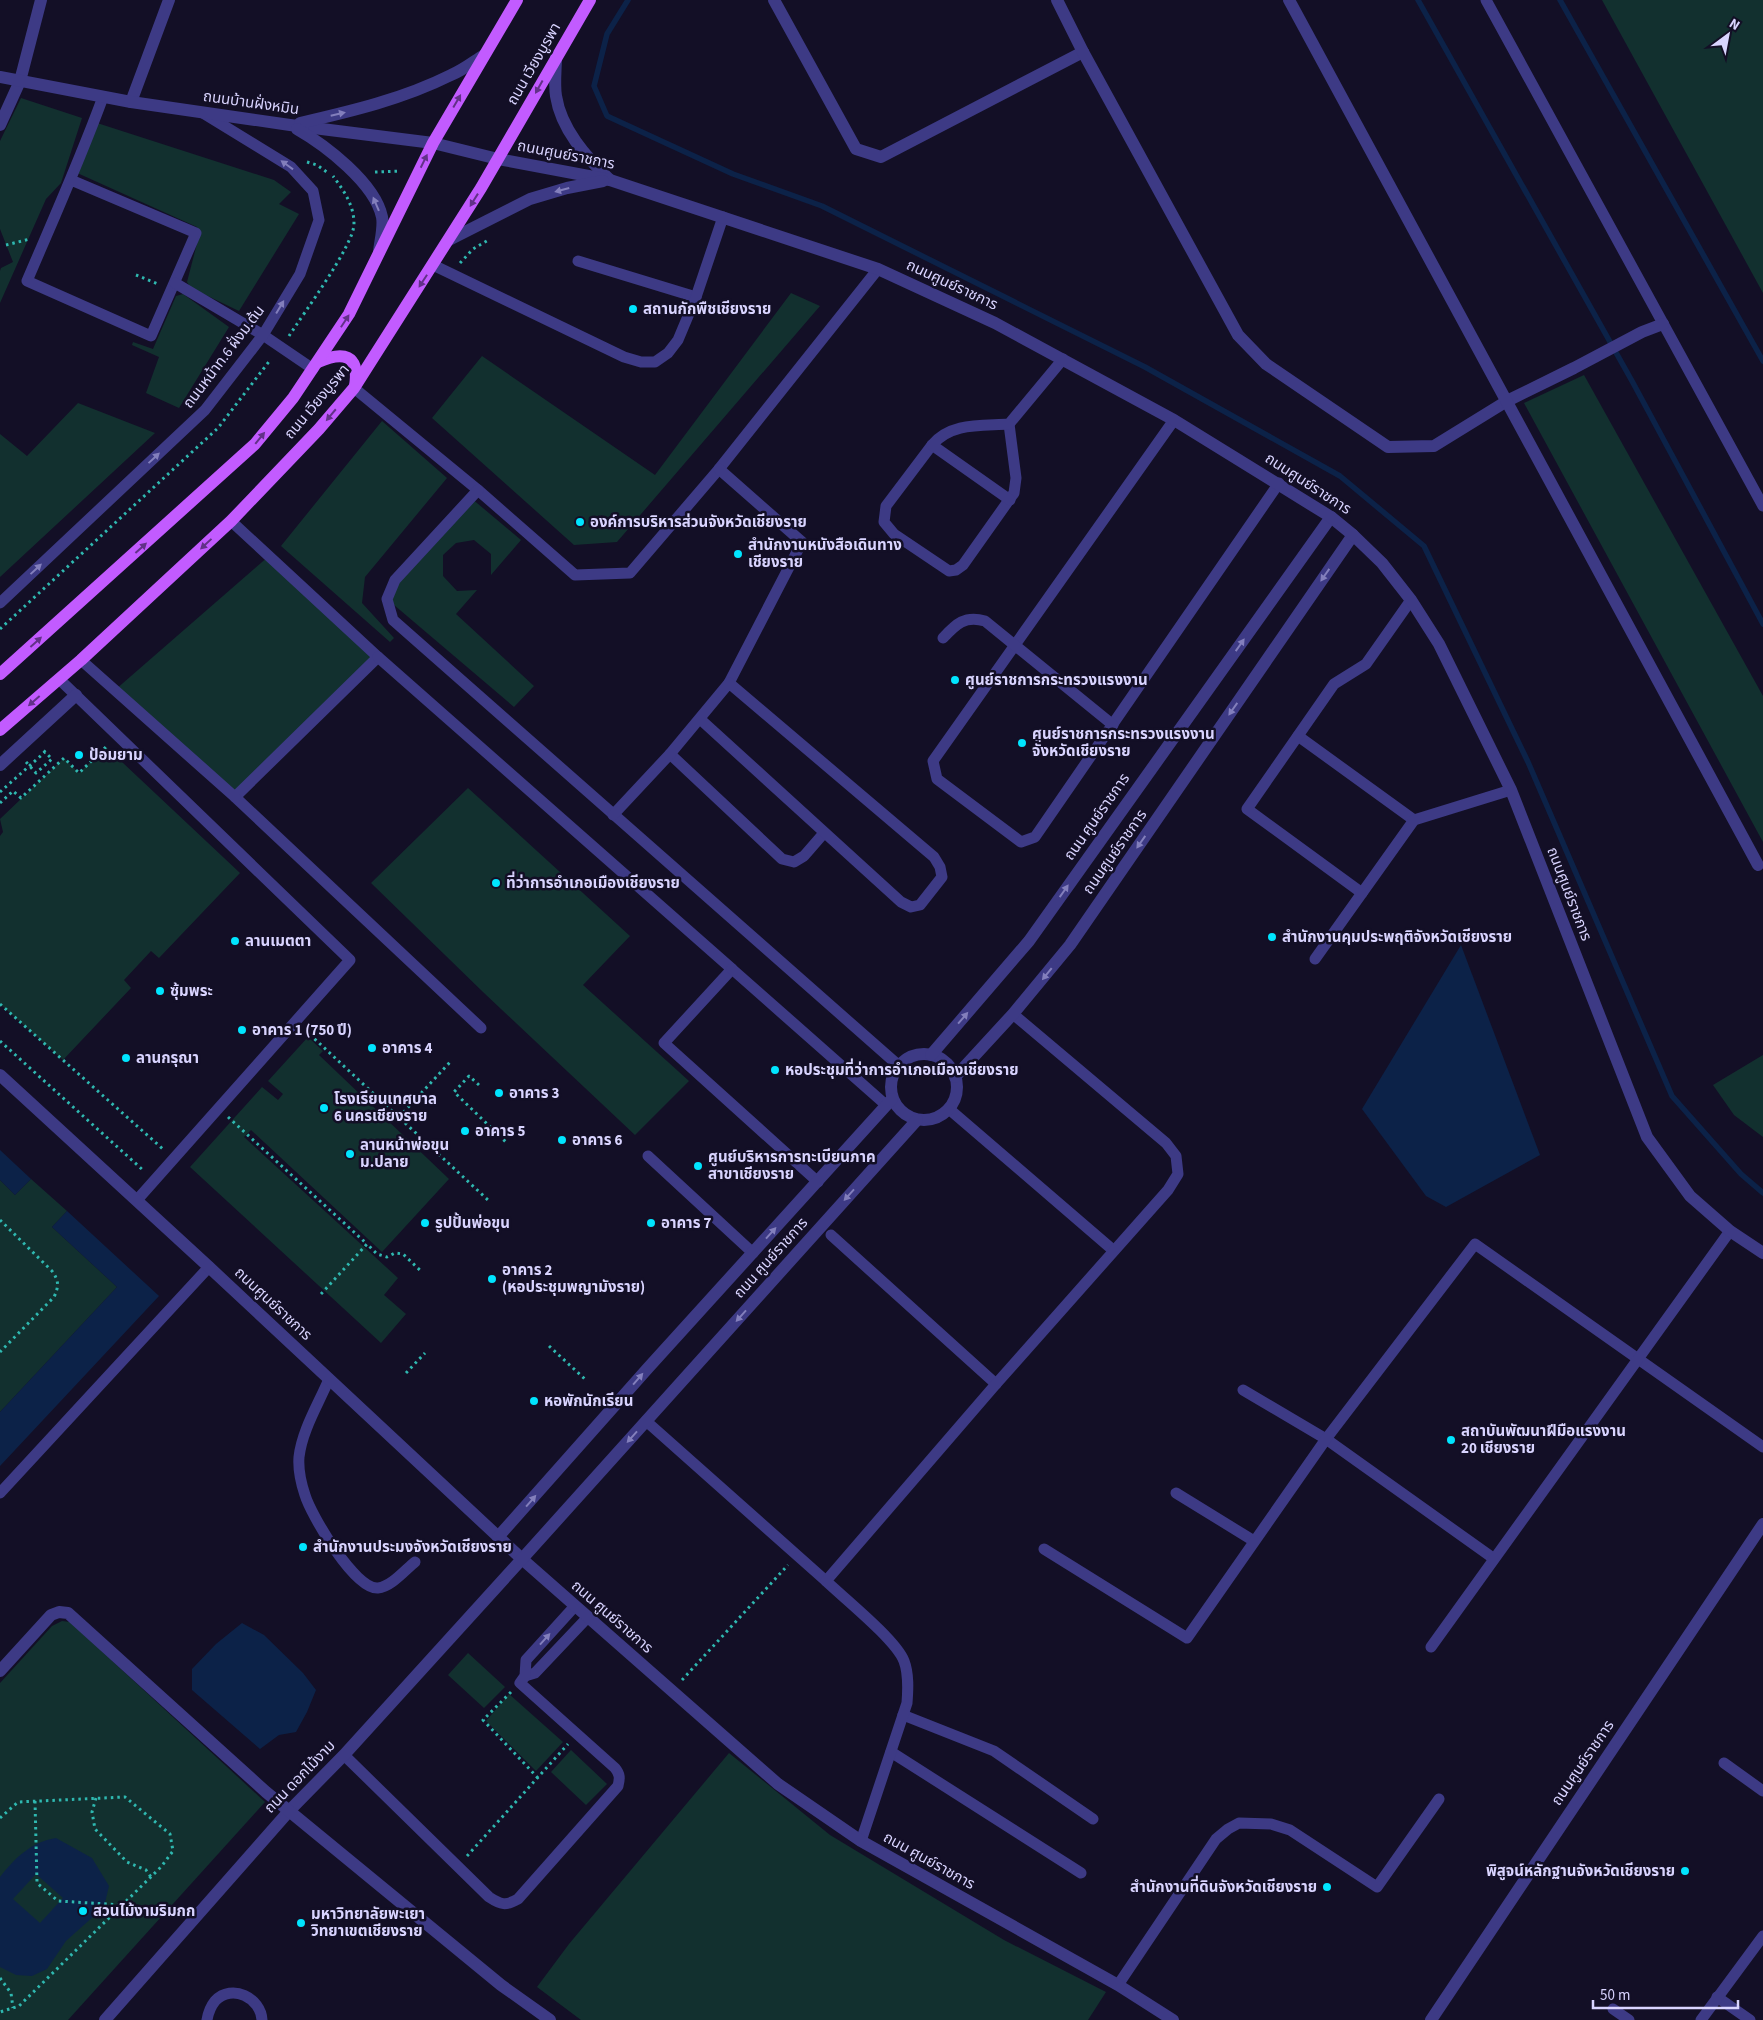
<svg xmlns="http://www.w3.org/2000/svg" width="1763" height="2020" viewBox="0 0 1763 2020" font-family="'Source Sans 3','Noto Sans Thai',sans-serif">
  <style>
    .green { fill: #12302f }
    .water { fill: #0c2248; fill-rule: evenodd }
    .lines { fill: none; stroke-linecap: round; stroke-linejoin: round }
    .stream { stroke: #0c2248; stroke-width: 5.5 }
    .path { stroke: #2fb8b0; stroke-width: 3; stroke-dasharray: 2.5 4; stroke-linecap: butt }
    .service { stroke: #3d3a85; stroke-width: 11 }
    .minor { stroke: #3d3a85; stroke-width: 12 }
    .tertiary { stroke: #3d3a85; stroke-width: 12 }
    .primary { stroke: #c25bff; stroke-width: 12 }
    .oneway { fill: #623188 }
    .oneway2 { fill: #837fbc }
    .poi-dot { fill: #00e5ff; stroke: #130f26; stroke-width: 2 }
    .labels { text-anchor: middle; dominant-baseline: central; stroke-width: 5; stroke-linejoin: round; paint-order: stroke }
    .street-label { font-size: 15px; fill: #d9d4ff; stroke: #130f26 }
    .poi-label { font-size: 15px; font-weight: bold; fill: #d9d4ff; stroke: #130f26; text-anchor: start }
  </style>
  <rect width="100%" height="100%" fill="#130f26"/>
  <g class="green">
    <polygon points="1602,0 1763,0 1763,293"/>
    <polygon points="21,98 82,118 61,183 46,199 0,303 0,271 1,268 13,262 0,229 0,141"/>
    <polygon points="94,122 274,180 291,192 279,204 299,214 239,311 191,288 187,282 200,232 197,227 75,172"/>
    <polygon points="791,293 820,306 617,542 574,545 432,418 482,356 655,475"/>
    <polygon points="183,294 229,327 179,408 146,393 159,357 132,345 133,342 153,349 176,296"/>
    <polygon points="1584,375 1763,696 1763,842 1524,403"/>
    <polygon points="78,403 155,433 0,577 0,434 27,456"/>
    <polygon points="382,421 447,478 365,577 362,603 394,638 390,642 281,546"/>
    <polygon points="471,498 521,540 491,575 491,554 474,540 456,543 443,555 443,576 457,591 477,590 456,614 534,686 514,707 387,599 395,580"/>
    <polygon points="269,556 378,657 235,797 115,690"/>
    <polygon points="106,747 240,873 159,958 151,951 124,980 131,988 63,1060 0,1004 0,836 3,832 0,819 64,758 79,773"/>
    <polygon points="468,788 630,936 583,985 689,1081 635,1135 483,992 371,883"/>
    <polygon points="308,1037 323,1051 319,1055 449,1179 382,1252 251,1130 244,1137 398,1278 384,1295 406,1314 381,1343 190,1167 262,1087 278,1100 283,1094 268,1081"/>
    <polygon points="1763,1055 1763,1137 1734,1115 1713,1085"/>
    <polygon points="31,1179 67,1211 52,1227 117,1287 0,1412 0,1180 15,1195"/>
    <polygon points="62,1621 70,1622 265,1802 68,2020 0,2020 0,1683 52,1626"/>
    <polygon points="468,1653 505,1687 484,1708 448,1675"/>
    <polygon points="509,1694 563,1742 536,1771 486,1721"/>
    <polygon points="571,1750 607,1784 586,1805 551,1772"/>
    <polygon points="729,1753 830,1835 1004,1940 1106,1992 1088,2020 581,2020 537,1987 569,1944"/>
  </g>
  <g class="water">
    <polygon points="1461,945 1540,1155 1446,1207 1426,1196 1362,1109"/>
    <polygon points="0,1150 31,1179 15,1195 0,1180"/>
    <polygon points="67,1211 159,1296 0,1466 0,1412 117,1287 52,1227"/>
    <polygon points="242,1623 264,1635 303,1673 316,1690 307,1712 296,1732 279,1735 260,1749 192,1690 192,1669 216,1644"/>
    <path d="M56 1838 92 1858 109 1886 104 1907 66 1941 47 1969 32 1976 16 1975 0 1967V1877C15 1858 31 1842 56 1838ZM36 1874 63 1898 40 1923 13 1899Z"/>
  </g>
  <g class="lines">
    <g class="stream">
      <polyline points="628,0 607,34 594,86 607,116 733,174 822,206 1145,367 1340,476 1424,546 1528,762 1672,1096 1741,1174 1763,1193"/>
      <polyline points="1418,0 1632,381 1763,624"/>
      <polyline points="1560,0 1763,361"/>
    </g>
    <g class="path">
      <polyline points="307,162 317,165 328,173"/>
      <polyline points="375,172 401,171"/>
      <polyline points="6,245 30,239"/>
      <polyline points="460,263 473,249 490,239"/>
      <polyline points="136,275 158,284"/>
      <path d="M289 336C303 314 354 245 354 224 354 205 344 191 333 176"/>
      <polyline points="0,629 218,428 271,359"/>
      <polyline points="26,762 36,773 52,759 41,748"/>
      <polyline points="0,792 45,752"/>
      <polyline points="0,803 13,791 21,798 64,758 79,773 107,746"/>
      <polyline points="0,1004 164,1150"/>
      <polyline points="305,1030 488,1200"/>
      <polyline points="0,1041 144,1171"/>
      <polyline points="479,1085 469,1076 454,1092 508,1144"/>
      <polyline points="228,1117 367,1244"/>
      <polyline points="399,1117 452,1060"/>
      <path d="M0 1220 52 1271C59 1281 59 1286 54 1297L0 1352"/>
      <polyline points="321,1294 367,1244 377,1254 387,1257 395,1253 403,1254 422,1272"/>
      <polyline points="549,1346 587,1381"/>
      <polyline points="406,1373 425,1353"/>
      <polyline points="682,1680 788,1565"/>
      <polyline points="511,1692 483,1720 538,1778"/>
      <polyline points="96,1798 92,1812 95,1829 127,1862 146,1870 151,1877"/>
      <polyline points="35,1801 37,1883 58,1901 123,1905"/>
      <polyline points="0,1818 18,1802 125,1797 170,1834 173,1851 161,1867 19,2006 0,2012"/>
      <polyline points="467,1856 568,1744"/>
      <polyline points="0,1978 11,1993 13,2008"/>
    </g>
    <g class="service">
      <polyline points="1486,0 1763,506"/>
      <path d="M71 180 196 233 151 336 27 281C53 220 80 160 103 97"/>
      <polyline points="578,261 696,297"/>
      <polyline points="433,265 624,357 641,362 655,362 668,353 678,340 696,297 723,217"/>
      <polyline points="175,283 263,335 313,369"/>
      <polyline points="354,388 478,490 575,575 630,573 719,469 878,269"/>
      <polyline points="1174,420 933,761 937,779 1021,842 1035,837 1279,483"/>
      <polyline points="932,445 886,506 884,522 894,534 949,571 956,570 963,565 1014,493 1016,478 1009,424"/>
      <polyline points="719,469 802,542 729,683"/>
      <polyline points="478,490 395,580 387,599 393,620 898,1065"/>
      <path d="M1010 500 932 445C951 422 982 426 1009 424L1063 359"/>
      <polyline points="231,521 378,657 235,797 481,1028"/>
      <polyline points="0,603 205,410 263,335 300,274 319,220 313,191 291,167 203,113"/>
      <path d="M943 638C956 624 965 615 985 621L1113 725"/>
      <polyline points="378,657 732,969 664,1043 818,1182"/>
      <polyline points="81,660 235,797"/>
      <polyline points="59,679 350,960 137,1200"/>
      <polyline points="1298,736 1414,820"/>
      <polyline points="670,754 782,859 794,862 804,856 824,833"/>
      <polyline points="613,815 670,754 729,683 934,857 940,867 942,877 920,905 911,907 901,902 700,719"/>
      <polyline points="1362,893 1247,809 1334,684 1366,664 1411,600"/>
      <polyline points="1315,959 1414,820 1511,790"/>
      <polyline points="732,969 886,1105"/>
      <polyline points="949,1109 1113,1250"/>
      <polyline points="648,1156 753,1253"/>
      <polyline points="831,1235 996,1384"/>
      <path d="M329 1379C319 1403 302 1430 299 1457 298 1470 301 1483 305 1495 311 1515 355 1590 378 1588 391 1587 405 1570 415 1562"/>
      <polyline points="1243,1390 1326,1439 1493,1558"/>
      <polyline points="646,1421 826,1581"/>
      <polyline points="0,1493 209,1267"/>
      <polyline points="1176,1493 1254,1541"/>
      <polyline points="1044,1549 1187,1638 1326,1439 1475,1244 1763,1447"/>
      <polyline points="1431,1647 1730,1231"/>
      <polyline points="525,1676 535,1673 588,1617"/>
      <polyline points="903,1715 994,1751 1093,1819"/>
      <polyline points="891,1752 1081,1873"/>
      <path d="M344 1755 489 1897C501 1905 506 1906 518 1899L618 1786C620 1778 620 1774 615 1768L520 1683 525 1676 526 1660 575 1606"/>
      <polyline points="1724,1763 1763,1791"/>
      <path d="M861 1841 907 1703C908 1690 909 1674 904 1661 896 1640 845 1599 826 1581L996 1384 1168 1190 1178 1174 1176 1156 1166 1143 1013 1014"/>
      <polyline points="1118,1985 1216,1839 1228,1829 1239,1823 1271,1824 1290,1830 1377,1887 1439,1799"/>
      <polyline points="1717,1997 1750,2020"/>
      <polyline points="1613,2009 1629,2020"/>
      <path d="M207 2020C208 2014 211 2006 215 2001 232 1983 261 1998 262 2020"/>
      <polyline points="1701,2020 1763,1936"/>
    </g>
    <g class="minor">
      <polyline points="774,0 856,149 881,157 1083,52"/>
      <polyline points="1057,0 1083,52 1238,335 1266,364 1388,447 1434,446 1507,401 1574,368 1642,332 1663,324"/>
      <polyline points="1289,0 1758,865"/>
      <polyline points="131,102 169,0"/>
      <polyline points="0,125 20,81 41,0"/>
      <polyline points="0,765 76,695"/>
      <circle cx="924" cy="1087" r="33"/>
      <polyline points="931,1055 1029,941 1331,517"/>
      <polyline points="0,1075 209,1267 522,1559 778,1784 861,1841 1118,1985 1173,2020"/>
      <polyline points="955,1077 1013,1014 1070,945 1353,535"/>
      <polyline points="498,1537 648,1368 892,1099"/>
      <polyline points="105,2020 290,1810 344,1755 522,1559 917,1120"/>
      <polyline points="1431,2020 1763,1524"/>
    </g>
    <g class="tertiary">
      <path d="M556 56C556 69 554 83 556 96 561 129 586 157 610 180"/>
      <polyline points="0,77 131,102 290,125 433,143 498,159 610,180 878,269 995,323 1174,420 1331,517 1353,535 1382,563 1411,600 1439,644 1511,790 1647,1137 1690,1196 1730,1231 1763,1253"/>
      <path d="M300 123C352 111 403 99 451 75 463 70 473 62 484 55"/>
      <path d="M297 129C325 145 375 183 382 217 384 227 380 241 379 252"/>
      <polyline points="449,240 530,199 567,188 603,181"/>
      <polyline points="0,1671 51,1615 59,1612 68,1613 266,1792 501,1985 550,2020"/>
    </g>
    <g class="primary">
      <path d="M318 362C343 351 360 354 355 386"/>
      <polyline points="0,674 255,444 293,398 349,314 433,143 517,0"/>
      <polyline points="0,730 81,660 231,521 319,429 354,388 481,188 590,0"/>
    </g>
  </g>
  <defs><path id="oneway-solid" d="M-6-.8H1V-3.2L6.5 0L1 3.2V.8H-6Z" transform="scale(1.25)"/></defs>
  <g class="oneway">
    <use href="#oneway-solid" transform="translate(539 87) rotate(119)"/>
    <use href="#oneway-solid" transform="translate(457 101) rotate(-60)"/>
    <use href="#oneway-solid" transform="translate(424 161) rotate(-64)"/>
    <use href="#oneway-solid" transform="translate(474 200) rotate(122)"/>
    <use href="#oneway-solid" transform="translate(423 281) rotate(123)"/>
    <use href="#oneway-solid" transform="translate(345 321) rotate(-57)"/>
    <use href="#oneway-solid" transform="translate(331 415) rotate(130)"/>
    <use href="#oneway-solid" transform="translate(260 438) rotate(-51)"/>
    <use href="#oneway-solid" transform="translate(206 544) rotate(137)"/>
    <use href="#oneway-solid" transform="translate(141 548) rotate(-42)"/>
    <use href="#oneway-solid" transform="translate(36 642) rotate(-42)"/>
    <use href="#oneway-solid" transform="translate(34 701) rotate(139)"/>
  </g>
  <g class="oneway2">
    <use href="#oneway-solid" transform="translate(338 114) rotate(-13)"/>
    <use href="#oneway-solid" transform="translate(287 165) rotate(-144)"/>
    <use href="#oneway-solid" transform="translate(562 190) rotate(165)"/>
    <use href="#oneway-solid" transform="translate(376 204) rotate(-113)"/>
    <use href="#oneway-solid" transform="translate(280 307) rotate(-59)"/>
    <use href="#oneway-solid" transform="translate(154 458) rotate(-43)"/>
    <use href="#oneway-solid" transform="translate(36 569) rotate(-43)"/>
    <use href="#oneway-solid" transform="translate(1325 575) rotate(125)"/>
    <use href="#oneway-solid" transform="translate(1240 645) rotate(-55)"/>
    <use href="#oneway-solid" transform="translate(1233 709) rotate(125)"/>
    <use href="#oneway-solid" transform="translate(1141 842) rotate(125)"/>
    <use href="#oneway-solid" transform="translate(1064 891) rotate(-55)"/>
    <use href="#oneway-solid" transform="translate(1047 974) rotate(129)"/>
    <use href="#oneway-solid" transform="translate(963 1018) rotate(-49)"/>
    <use href="#oneway-solid" transform="translate(849 1195) rotate(132)"/>
    <use href="#oneway-solid" transform="translate(771 1233) rotate(-48)"/>
    <use href="#oneway-solid" transform="translate(741 1316) rotate(132)"/>
    <use href="#oneway-solid" transform="translate(638 1379) rotate(-49)"/>
    <use href="#oneway-solid" transform="translate(632 1437) rotate(132)"/>
    <use href="#oneway-solid" transform="translate(531 1501) rotate(-49)"/>
    <use href="#oneway-solid" transform="translate(545 1639) rotate(-48)"/>
  </g>
  <g class="poi-dot">
    <circle cx="633" cy="309" r="5"/>
    <circle cx="580" cy="522" r="5"/>
    <circle cx="738" cy="554" r="5"/>
    <circle cx="955" cy="680" r="5"/>
    <circle cx="1022" cy="743" r="5"/>
    <circle cx="79" cy="755" r="5"/>
    <circle cx="496" cy="883" r="5"/>
    <circle cx="1272" cy="937" r="5"/>
    <circle cx="235" cy="941" r="5"/>
    <circle cx="160" cy="991" r="5"/>
    <circle cx="242" cy="1030" r="5"/>
    <circle cx="372" cy="1048" r="5"/>
    <circle cx="126" cy="1058" r="5"/>
    <circle cx="775" cy="1070" r="5"/>
    <circle cx="499" cy="1093" r="5"/>
    <circle cx="324" cy="1108" r="5"/>
    <circle cx="465" cy="1131" r="5"/>
    <circle cx="562" cy="1140" r="5"/>
    <circle cx="350" cy="1154" r="5"/>
    <circle cx="698" cy="1166" r="5"/>
    <circle cx="425" cy="1223" r="5"/>
    <circle cx="651" cy="1223" r="5"/>
    <circle cx="492" cy="1279" r="5"/>
    <circle cx="534" cy="1401" r="5"/>
    <circle cx="1451" cy="1440" r="5"/>
    <circle cx="303" cy="1547" r="5"/>
    <circle cx="1685" cy="1871" r="5"/>
    <circle cx="1327" cy="1887" r="5"/>
    <circle cx="83" cy="1911" r="5"/>
    <circle cx="301" cy="1923" r="5"/>
  </g>
  <g class="labels">
    <g class="street-label">
      <text transform="translate(534 64) rotate(-60)">ถนน เวียงบูรพา</text>
      <text transform="translate(251 103) rotate(8)">ถนนบ้านฝั่งหมิน</text>
      <text transform="translate(566 155) rotate(11)">ถนนศูนย์ราชการ</text>
      <text transform="translate(952 285) rotate(25)">ถนนศูนย์ราชการ</text>
      <text transform="translate(224 357) rotate(-53)">ถนนหน้าท.6 ฝั่งม.ต้น</text>
      <text transform="translate(317 402) rotate(-50)">ถนน เวียงบูรพา</text>
      <text transform="translate(1308 484) rotate(33)">ถนนศูนย์ราชการ</text>
      <text transform="translate(1097 817) rotate(-55)">ถนน ศูนย์ราชการ</text>
      <text transform="translate(1115 852) rotate(-55)">ถนนศูนย์ราชการ</text>
      <text transform="translate(1569 894) rotate(69)">ถนนศูนย์ราชการ</text>
      <text transform="translate(771 1258) rotate(-48)">ถนน ศูนย์ราชการ</text>
      <text transform="translate(273 1304) rotate(43)">ถนนศูนย์ราชการ</text>
      <text transform="translate(612 1617) rotate(41)">ถนน ศูนย์ราชการ</text>
      <text transform="translate(1583 1763) rotate(-56)">ถนนศูนย์ราชการ</text>
      <text transform="translate(300 1777) rotate(-46)">ถนน ดอกไม้งาม</text>
      <text transform="translate(929 1861) rotate(29)">ถนน ศูนย์ราชการ</text>
    </g>
    <g class="poi-label">
      <text x="643" y="309">สถานกักพืชเชียงราย</text>
      <text x="590" y="522">องค์การบริหารส่วนจังหวัดเชียงราย</text>
      <text x="748" y="545">สำนักงานหนังสือเดินทาง<tspan x="748" dy="17">เชียงราย</tspan></text>
      <text x="965" y="680">ศูนย์ราชการกระทรวงแรงงาน</text>
      <text x="1032" y="734">ศูนย์ราชการกระทรวงแรงงาน<tspan x="1032" dy="17">จังหวัดเชียงราย</tspan></text>
      <text x="89" y="755">ป้อมยาม</text>
      <text x="506" y="883">ที่ว่าการอำเภอเมืองเชียงราย</text>
      <text x="1282" y="937">สำนักงานคุมประพฤติจังหวัดเชียงราย</text>
      <text x="245" y="941">ลานเมตตา</text>
      <text x="170" y="991">ซุ้มพระ</text>
      <text x="252" y="1030">อาคาร 1 (750 ปี)</text>
      <text x="382" y="1048">อาคาร 4</text>
      <text x="136" y="1058">ลานกรุณา</text>
      <text x="785" y="1070">หอประชุมที่ว่าการอำเภอเมืองเชียงราย</text>
      <text x="509" y="1093">อาคาร 3</text>
      <text x="334" y="1099">โรงเรียนเทศบาล<tspan x="334" dy="17">6 นครเชียงราย</tspan></text>
      <text x="475" y="1131">อาคาร 5</text>
      <text x="572" y="1140">อาคาร 6</text>
      <text x="360" y="1145">ลานหน้าพ่อขุน<tspan x="360" dy="17">ม.ปลาย</tspan></text>
      <text x="708" y="1157">ศูนย์บริหารการทะเบียนภาค<tspan x="708" dy="17">สาขาเชียงราย</tspan></text>
      <text x="435" y="1223">รูปปั้นพ่อขุน</text>
      <text x="661" y="1223">อาคาร 7</text>
      <text x="502" y="1270">อาคาร 2<tspan x="502" dy="17">(หอประชุมพญามังราย)</tspan></text>
      <text x="544" y="1401">หอพักนักเรียน</text>
      <text x="1461" y="1431">สถาบันพัฒนาฝีมือแรงงาน<tspan x="1461" dy="17">20 เชียงราย</tspan></text>
      <text x="313" y="1547">สำนักงานประมงจังหวัดเชียงราย</text>
      <text x="1675" y="1871" text-anchor="end">พิสูจน์หลักฐานจังหวัดเชียงราย</text>
      <text x="1317" y="1887" text-anchor="end">สำนักงานที่ดินจังหวัดเชียงราย</text>
      <text x="93" y="1911">สวนไม้งามริมกก</text>
      <text x="311" y="1914">มหาวิทยาลัยพะเยา<tspan x="311" dy="17">วิทยาเขตเชียงราย</tspan></text>
    </g>
  </g>
  <g transform="translate(1728 35) rotate(32)" stroke="#130f26" stroke-width="4" paint-order="stroke">
  <path d="M0-4L9 19L0 12L-9 19Z" fill="#d9d4ff"/>
  <text y="-8" font-size="14" font-weight="bold" text-anchor="middle" fill="#d9d4ff">N</text>
  </g>
  <path d="M1593 2000v8h145v-8" fill="none" stroke="#d9d4ff" stroke-width="2.5"/>
  <text x="1600" y="2000" font-size="15" fill="#d9d4ff" stroke="#130f26" stroke-width="4" paint-order="stroke">50 m</text>
</svg>
